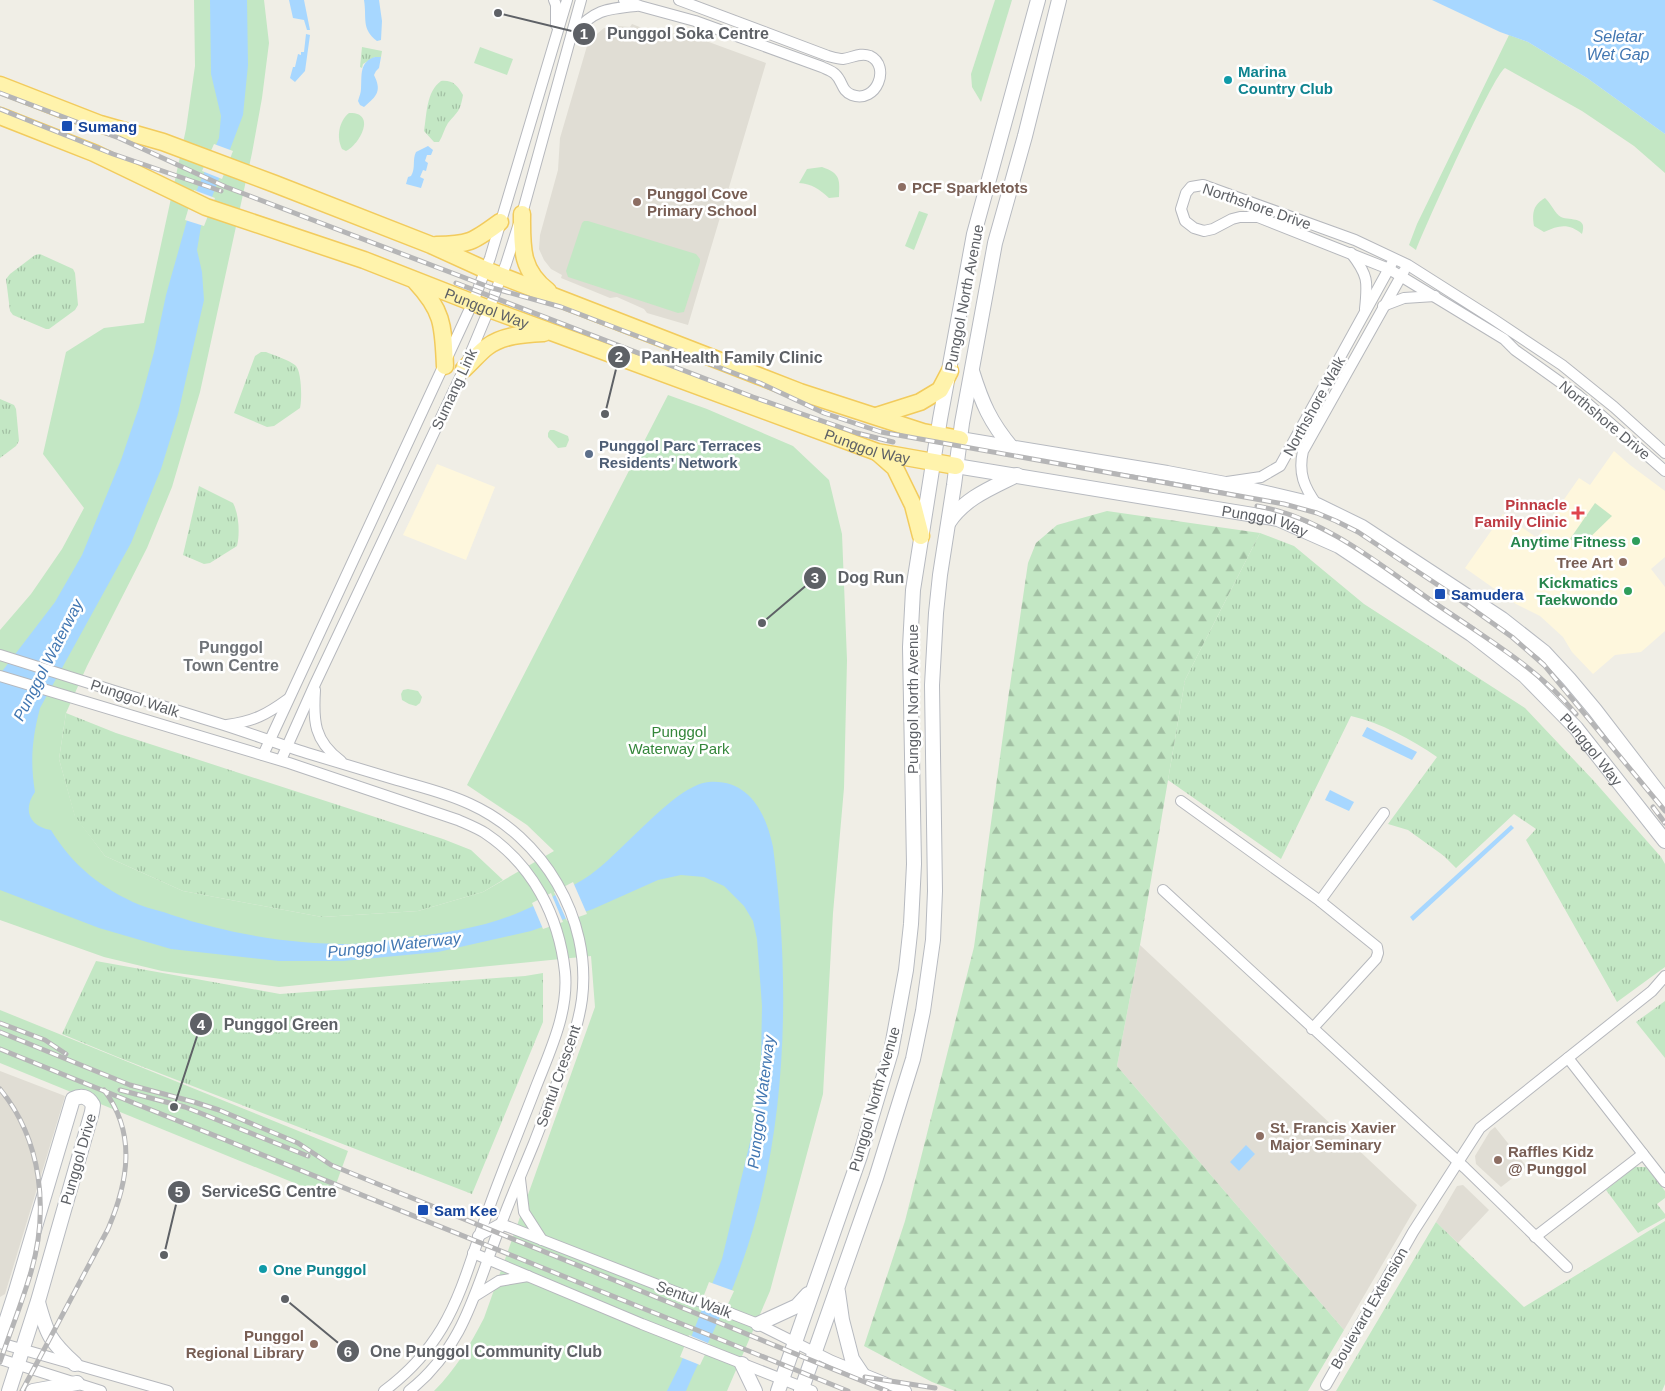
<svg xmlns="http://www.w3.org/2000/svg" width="1665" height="1391" viewBox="0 0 1665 1391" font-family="Helvetica,sans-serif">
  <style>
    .commercial { fill: #fef7dd }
    .education { fill: #e0ddd4 }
    .grass { fill: url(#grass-tufts) }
    .forest { fill: url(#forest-firs) }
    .green { fill: #c3e7c4 }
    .water { fill: #a7d7ff }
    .pier { fill: #f0eee6 }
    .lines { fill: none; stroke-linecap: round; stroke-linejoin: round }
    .street-casing { stroke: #b6b8bd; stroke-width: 12 }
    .secondary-casing { stroke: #b7bac0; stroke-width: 16 }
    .primary-casing { stroke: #f2cb5d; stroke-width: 19 }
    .street { stroke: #fff; stroke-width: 10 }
    .secondary { stroke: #fff; stroke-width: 14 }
    .primary { stroke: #fff3ac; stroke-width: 16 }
    .rail-casing { stroke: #b5b5b6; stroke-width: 5 }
    .rail { stroke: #fff; stroke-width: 3; stroke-dasharray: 9; stroke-linecap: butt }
    .culture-dot { fill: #0f9aa8; stroke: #fff; stroke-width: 2 }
    .transit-dot { fill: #1a4fb4; stroke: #fff; stroke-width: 2 }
    .education-dot { fill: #8d6e63; stroke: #fff; stroke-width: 2 }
    .service-dot { fill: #5c6f8a; stroke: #fff; stroke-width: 2 }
    .health-dot { fill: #e0444e; stroke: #fff; stroke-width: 2 }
    .leisure-dot { fill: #2e9e5b; stroke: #fff; stroke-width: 2 }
    .labels { text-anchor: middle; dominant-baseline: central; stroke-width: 5; stroke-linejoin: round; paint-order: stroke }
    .culture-label { font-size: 15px; font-weight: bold; fill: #0d838f; stroke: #fff; text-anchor: start }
    .transit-label { font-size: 15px; font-weight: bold; fill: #164399; stroke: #fff; text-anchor: start }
    .education-label { font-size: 15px; font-weight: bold; fill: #785e54; stroke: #fff; text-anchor: start }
    .street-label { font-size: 15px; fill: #5e6166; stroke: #fff }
    .service-label { font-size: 15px; font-weight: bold; fill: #4e5e75; stroke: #fff; text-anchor: start }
    .health-label { font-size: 15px; font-weight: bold; fill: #be3a42; stroke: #fff; text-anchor: end }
    .leisure-label { font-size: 15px; font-weight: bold; fill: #27864d; stroke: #fff; text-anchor: end }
    .park-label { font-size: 15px; fill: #35863b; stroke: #fff }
    .water-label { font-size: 16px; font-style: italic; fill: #4277b2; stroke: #fff }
    .neighbourhood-label { font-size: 16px; font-weight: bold; fill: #6f7378; stroke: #fff }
    .leader { fill: none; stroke: #5e6166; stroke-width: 2 }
    .callout-dot { fill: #5e6166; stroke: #fff; stroke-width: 2 }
    .mark-label { font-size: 15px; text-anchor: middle; font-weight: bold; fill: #fff }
    .callout-label { font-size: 16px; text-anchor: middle; font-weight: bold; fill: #5e6166; stroke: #fff; stroke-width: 5; stroke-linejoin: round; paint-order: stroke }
  </style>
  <defs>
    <pattern id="grass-tufts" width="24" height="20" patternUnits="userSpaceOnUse" patternTransform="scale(1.25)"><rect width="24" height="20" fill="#c3e7c4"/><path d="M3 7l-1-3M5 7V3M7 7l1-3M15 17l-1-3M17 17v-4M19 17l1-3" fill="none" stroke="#a2bfa3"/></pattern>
    <pattern id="forest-firs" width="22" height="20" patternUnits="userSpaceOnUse" patternTransform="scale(1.25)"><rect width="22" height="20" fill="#c3e7c4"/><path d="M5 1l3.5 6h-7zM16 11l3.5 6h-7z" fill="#a2bfa3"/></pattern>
  </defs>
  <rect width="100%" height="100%" fill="#f0eee6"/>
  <g class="commercial">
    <polygon points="1614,451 1630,465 1665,491 1665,557 1651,569 1665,587 1665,631 1641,652 1615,655 1593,674 1572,652 1563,637 1540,616 1516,604 1465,568 1503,514 1537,538 1579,478 1590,485"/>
    <polygon points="437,464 495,487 466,560 403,535"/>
  </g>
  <g class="education">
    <polygon points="632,24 655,33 687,34 766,63 688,325 647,313 644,309 617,297 610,298 561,278 562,275 551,269 544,260 539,249 540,235 558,170 560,138 587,46 591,39 604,28 617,26 630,27"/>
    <polygon points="1140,945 1417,1205 1344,1330 1117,1066"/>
    <polygon points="0,1071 65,1096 5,1294 0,1297"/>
    <polygon points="1495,1127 1527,1167 1501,1187 1476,1164 1475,1156 1490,1131"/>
    <polygon points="1463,1185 1489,1210 1458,1243 1436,1222 1457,1186"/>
  </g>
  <g class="grass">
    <polygon points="362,47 382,51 381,57 375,57 363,64 362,68 360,67"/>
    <path d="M441 81C453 80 457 85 463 95 460 112 458 111 448 123 444 129 443 136 439 142H434L424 131C427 114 426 92 441 81Z"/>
    <polygon points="40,254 73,269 75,273 78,305 75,310 49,329 46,329 13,315 10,311 6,279 10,274 35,255"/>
    <path d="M261 352H266C273 355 289 360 295 365 302 370 302 401 300 408L274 426 267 427 234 413 255 356Z"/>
    <polygon points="0,399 14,405 16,409 19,441 16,446 0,458"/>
    <path d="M199 486 233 503C239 514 240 534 237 546L210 563 204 564 183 555Z"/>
    <path d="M1260 533 1294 546 1364 604 1525 708 1593 780 1661 857 1665 864V967L1617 1002 1526 840 1536 829 1514 814 1456 868 1444 856 1408 830 1388 824 1437 757C1411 739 1381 723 1351 716L1281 859 1168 780 1185 680Z"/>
    <polygon points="66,713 116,733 443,839 471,850 503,880 483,892 418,911 322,917 183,891 105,856 75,817 59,759"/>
    <polygon points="96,961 280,994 525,976 543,973 543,1022 472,1194 120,1058 62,1034"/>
    <polygon points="1665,1001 1665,1058 1636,1022"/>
    <polygon points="1635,1167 1646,1167 1665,1191 1665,1198 1657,1204 1665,1214 1665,1218 1638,1233 1606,1190"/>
    <polygon points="1665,1221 1665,1384 1662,1391 1336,1391 1436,1222 1524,1307"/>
  </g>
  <polygon class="forest" points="1107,511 1260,533 1185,680 1140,945 1117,1066 1344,1330 1308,1391 955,1391 932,1382 864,1346 905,1221 974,947 1007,706 1028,563 1036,543 1057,525"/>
  <g class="green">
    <path d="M194 0H264L269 43 262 98 252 153 200 392 172 487 147 548 87 666 66 713 59 759 75 816 105 856 183 891 322 917 418 911 483 892 554 851 527 825 467 785 668 395 707 409 793 446 829 480 842 534 847 660 844 788 833 913 823 1094 770 1291 727 1391H434C456 1369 470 1345 484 1318L595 1007 591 956 279 987 162 971 104 957 0 920V630L31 594 62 549 84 508 43 454 66 352 104 328 144 323 186 129 195 66Z"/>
    <polygon points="995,0 1012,0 981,102 972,87 971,74"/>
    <path d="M1509 35 1528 42 1587 78 1665 134V173L1634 146 1582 111 1505 68C1493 75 1425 227 1416 250L1409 245 1417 224Z"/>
    <polygon points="480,47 513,59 507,75 474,63"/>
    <path d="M349 113C377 112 360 144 346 151L342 149C336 137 339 121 349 113Z"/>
    <path d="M822 167C840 173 840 179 839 197L829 198C819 189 812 184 799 183L807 169Z"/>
    <path d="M1545 198C1551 203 1555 214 1561 217 1571 221 1588 216 1582 234 1569 223 1559 225 1544 232L1534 226C1532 213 1533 205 1545 198Z"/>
    <polygon points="919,211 928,214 914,250 905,246"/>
    <polygon points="584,221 588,221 696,254 700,259 700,262 684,312 678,313 568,277 566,271 582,223"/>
    <polygon points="550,430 554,430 568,436 569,440 566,447 558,448 548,437 548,433"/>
    <polygon points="1595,503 1612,516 1581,546 1570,539"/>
    <polygon points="408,689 418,691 422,697 420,703 416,706 409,704 402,700 401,694 403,690"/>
    <polygon points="0,1010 348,1151 331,1198 0,1063"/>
  </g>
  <g class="water">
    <path d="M210 0H247L248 65 243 115 201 226 197 250 202 272 204 300 178 414 161 469 131 543 40 708C32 739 30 761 35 792 22 810 30 827 51 830 72 865 102 889 140 905 150 909 162 911 172 915 229 934 290 944 350 944 370 944 390 940 409 937 446 933 485 927 520 912 541 903 564 891 584 879 618 859 673 785 709 782 749 779 766 813 773 847 791 982 788 1137 741 1266 726 1309 704 1349 686 1391H667L680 1365 722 1259 751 1138 758 1092 761 1059 762 1006 757 939 753 921 744 906 724 886 704 877 681 875 658 880 593 909 531 931 438 952 343 961H279L171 949 99 928 0 890V674L55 602 82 555 121 460 139 407 154 352 166 295 193 199 219 138 221 116 211 74Z"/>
    <polygon points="289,0 304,0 310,30 307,30 304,20 293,18"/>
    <path d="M364 0H379L382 21 381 40 377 41C361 29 367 18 364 0Z"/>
    <polygon points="1432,0 1665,0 1665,134 1587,78 1528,42 1500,32"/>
    <polygon points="306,34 310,35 305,71 295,82 290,78 293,67 295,67 298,54 301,55 301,52 304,52"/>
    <path d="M375 57H381L379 68 376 71 374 75C382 91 377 96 364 107L360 105 358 101C359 97 361 93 361 89 362 75 359 62 375 57Z"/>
    <path d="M428 146 433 150 431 155H427L425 161 428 163 426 171 423 170 420 177 424 179 421 188 406 184 408 177 411 176C416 168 412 160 416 152Z"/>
    <polygon points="1367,727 1417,752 1412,760 1362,736"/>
    <polygon points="1330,790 1354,802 1349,811 1325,800"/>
    <polygon points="1511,825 1514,828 1413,921 1410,917"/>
    <polygon points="1246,1145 1255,1154 1239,1171 1230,1162"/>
  </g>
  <g class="pier">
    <polygon points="214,144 233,151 222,179 202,171"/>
    <polygon points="194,190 215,198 204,226 185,220"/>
    <polygon points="573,882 587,914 567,921 554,892"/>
    <polygon points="551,893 563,922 543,929 532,903"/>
    <polygon points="709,1282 734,1291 722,1317 699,1308"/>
    <polygon points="689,1335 710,1344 700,1365 680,1357"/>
  </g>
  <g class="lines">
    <defs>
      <g id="street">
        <polyline points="554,0 556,5 556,25"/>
        <path d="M624 0 640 6 695 21 822 67C826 69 832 71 835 74 843 81 841 91 852 95 877 104 891 66 870 56 860 52 852 58 843 59 838 59 832 57 828 56L679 0"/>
        <path d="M572 34C595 10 604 9 636 6"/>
        <path d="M1351 253C1368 275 1368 281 1365 309"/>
        <polyline points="1383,306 1404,298 1435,296"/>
        <polyline points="1665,453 1614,407 1562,365 1493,319 1408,265 1355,240 1203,185 1191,187 1186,193 1181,209 1185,221 1194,228 1204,231 1213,229 1232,219 1240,217 1258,217 1389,269 1504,339 1515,350 1578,395 1665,471"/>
        <polyline points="1227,482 1261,477 1280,466 1392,263"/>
        <path d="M1317 505C1304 487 1298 473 1303 451L1404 271"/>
        <path d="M0 655C75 679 149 702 224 725 252 734 279 744 307 753 337 762 367 771 397 780 421 787 447 793 470 804 543 837 592 918 582 999 579 1022 571 1044 563 1066 554 1092 544 1117 534 1143 523 1170 511 1197 501 1224 476 1287 465 1347 409 1391"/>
        <path d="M0 676 289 763 458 820C467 824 477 828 485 833 533 865 559 916 565 972 569 1014 548 1055 534 1092 519 1131 503 1169 489 1208 474 1248 464 1291 442 1328 427 1353 407 1374 384 1391"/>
        <path d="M315 690C313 721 314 741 341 761"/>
        <path d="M227 725C254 721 266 715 288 699"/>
        <polyline points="263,755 473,302 490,258 567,0"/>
        <polyline points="281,760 315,684 464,369 489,309 506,264 522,214 581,0"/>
        <polyline points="1181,801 1320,901 1377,947 1378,953 1376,959 1312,1029"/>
        <polyline points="1163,890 1465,1168 1567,1267"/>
        <polyline points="1320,901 1384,813"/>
        <polyline points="1568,1058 1665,1182"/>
        <polyline points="520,1179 524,1212 542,1240"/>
        <polyline points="478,1236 500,1224 509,1227 758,1324 832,1361 906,1391"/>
        <polyline points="1535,1237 1643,1154"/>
        <polyline points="473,1253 642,1324 812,1391"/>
        <polyline points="475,1296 499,1281 528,1276"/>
        <polyline points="0,1343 168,1391"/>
        <polyline points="0,1359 101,1391"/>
        <polyline points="1326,1385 1413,1232 1480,1128 1652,991 1665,976"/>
      </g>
      <g id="secondary">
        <path d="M972 371C982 403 990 422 1012 448"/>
        <polyline points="960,439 1167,473 1236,486 1317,505 1362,527 1502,619 1544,652 1569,679 1595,710 1665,801"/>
        <path id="s1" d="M956 466 1278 519 1339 546 1471 634 1525 676 1576 728 1665 841"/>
        <path d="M949 522C965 498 991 488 1017 475"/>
        <polyline points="838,1292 842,1320 852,1359 862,1374"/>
        <path d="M38 1302C47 1335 50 1341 75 1364"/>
        <polyline points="758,1324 797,1306 808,1294"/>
        <path d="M0 1340 15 1294 73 1099C81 1095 88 1096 93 1105L92 1112 38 1301 9 1391"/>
        <polyline points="742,1364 755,1391"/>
        <polyline points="33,1391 77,1383"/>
        <polyline points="778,1391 860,1156 891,1052 906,970 911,924 914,864 910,647 913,590 940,419 974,234 1038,0"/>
        <polyline points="801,1391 876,1178 913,1059 923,1011 933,940 935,891 932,685 936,613 940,575 954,485 962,423 995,243 1025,136 1059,0"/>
      </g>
      <g id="primary">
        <polyline points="0,85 100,124 163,142 275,184 431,245 486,270 800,392 923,432 960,439"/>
        <path id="s2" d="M0 116 94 153 206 207 364 260 489 309 877 452 956 466"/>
        <path d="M522 214C522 246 520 270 548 291"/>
        <path d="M436 245C470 245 474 241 500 222"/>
        <path d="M416 282C444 312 443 327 445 366"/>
        <path d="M464 369C472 362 479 353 487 347 503 335 525 334 544 333"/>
        <polyline points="876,416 920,402 940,390 950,371"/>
        <polyline points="878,453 895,468 913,505 921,536"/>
      </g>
    </defs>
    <use href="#street" class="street-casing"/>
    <use href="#secondary" class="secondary-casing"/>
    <use href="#primary" class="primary-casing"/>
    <use href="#street" class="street"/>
    <use href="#secondary" class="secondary"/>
    <use href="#primary" class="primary"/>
    <defs>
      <g id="rail">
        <polyline points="0,93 119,138 226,187 489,287 561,307 760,383 824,413 881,432 1284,504 1317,513 1336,521 1358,532 1453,595 1512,637 1544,665 1665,811"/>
        <polyline points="0,109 113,154 221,191"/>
        <polyline points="456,283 753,397 857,433 893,442"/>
        <path d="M1257 506C1327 518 1385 569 1442 608 1489 640 1540 670 1576 714"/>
        <polyline points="1653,807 1665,823"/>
        <polyline points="0,1023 45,1040 66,1054"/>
        <polyline points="0,1032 130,1085 194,1102 219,1110 298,1143 331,1165 887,1391"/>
        <polyline points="0,1049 848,1391"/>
        <path d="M0 1089C42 1140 49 1210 31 1272 22 1303 10 1332 0 1362"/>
        <polyline points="120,1090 185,1107 308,1156"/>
        <polyline points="865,1377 935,1388"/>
        <path d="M22 1391 108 1229C128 1182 137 1134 104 1090"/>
      </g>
    </defs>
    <use href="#rail" class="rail-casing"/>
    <use href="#rail" class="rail"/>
  </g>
  <g class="culture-dot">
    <circle cx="1228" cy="80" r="5"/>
    <circle cx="263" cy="1269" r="5"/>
  </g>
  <g class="transit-dot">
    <rect x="61" y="120" width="12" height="12" rx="2.5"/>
    <rect x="1434" y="588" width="12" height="12" rx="2.5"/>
    <rect x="417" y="1204" width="12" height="12" rx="2.5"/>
  </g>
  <g class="education-dot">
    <circle cx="902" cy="187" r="5"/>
    <circle cx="637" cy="202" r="5"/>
    <circle cx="1623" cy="562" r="5"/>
    <circle cx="1260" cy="1136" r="5"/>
    <circle cx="1498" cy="1160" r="5"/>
    <circle cx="314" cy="1344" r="5"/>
  </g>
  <circle class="service-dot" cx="589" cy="454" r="5"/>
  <path class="health-dot" d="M1575.5 505.5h5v5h5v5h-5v5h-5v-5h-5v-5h5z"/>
  <g class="leisure-dot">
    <circle cx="1636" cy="541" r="5"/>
    <circle cx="1628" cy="591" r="5"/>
  </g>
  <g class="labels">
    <g class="culture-label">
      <text x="1238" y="71">Marina<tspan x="1238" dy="17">Country Club</tspan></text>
      <text x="273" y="1269">One Punggol</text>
    </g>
    <g class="transit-label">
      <text x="78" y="126">Sumang</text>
      <text x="1451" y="594">Samudera</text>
      <text x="434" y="1210">Sam Kee</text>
    </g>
    <g class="education-label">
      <text x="912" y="187">PCF Sparkletots</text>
      <text x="647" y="193">Punggol Cove<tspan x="647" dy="17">Primary School</tspan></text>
      <text x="1613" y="562" text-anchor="end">Tree Art</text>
      <text x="1270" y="1127">St. Francis Xavier<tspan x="1270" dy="17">Major Seminary</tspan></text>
      <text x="1508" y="1151">Raffles Kidz<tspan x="1508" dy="17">@ Punggol</tspan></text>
      <text x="304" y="1335" text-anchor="end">Punggol<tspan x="304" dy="17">Regional Library</tspan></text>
    </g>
    <g class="street-label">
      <text transform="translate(1257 206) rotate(19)">Northshore Drive</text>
      <text transform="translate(964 298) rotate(-79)">Punggol North Avenue</text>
      <text stroke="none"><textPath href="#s2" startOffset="524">Punggol Way</textPath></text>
      <text transform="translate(454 389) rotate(-65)">Sumang Link</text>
      <text transform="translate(1314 406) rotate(-61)">Northshore Walk</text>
      <text transform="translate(1605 420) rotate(40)">Northshore Drive</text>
      <text stroke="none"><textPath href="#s2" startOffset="929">Punggol Way</textPath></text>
      <text stroke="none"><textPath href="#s1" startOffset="314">Punggol Way</textPath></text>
      <text transform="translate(135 698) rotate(18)">Punggol Walk</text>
      <text transform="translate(912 699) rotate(-90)">Punggol North Avenue</text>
      <text stroke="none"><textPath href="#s1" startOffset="719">Punggol Way</textPath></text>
      <text transform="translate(558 1076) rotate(-71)">Sentul Crescent</text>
      <text transform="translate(874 1099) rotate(-74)">Punggol North Avenue</text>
      <text transform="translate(78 1159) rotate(-74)">Punggol Drive</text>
      <text transform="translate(694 1299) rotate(21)">Sentul Walk</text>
      <text transform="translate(1369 1308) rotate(-60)">Boulevard Extension</text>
    </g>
    <g class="service-label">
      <text x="599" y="445">Punggol Parc Terraces<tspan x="599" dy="17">Residents' Network</tspan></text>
    </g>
    <g class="health-label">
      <text x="1567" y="504">Pinnacle<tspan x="1567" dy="17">Family Clinic</tspan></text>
    </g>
    <g class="leisure-label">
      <text x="1626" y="541">Anytime Fitness</text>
      <text x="1618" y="582">Kickmatics<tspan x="1618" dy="17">Taekwondo</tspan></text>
    </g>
    <g class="park-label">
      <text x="679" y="731">Punggol<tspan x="679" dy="17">Waterway Park</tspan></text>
    </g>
    <g class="water-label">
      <text x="1618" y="36">Seletar<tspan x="1618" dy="18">Wet Gap</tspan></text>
      <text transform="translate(48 660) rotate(-63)">Punggol Waterway</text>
      <text transform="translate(394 945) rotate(-6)">Punggol Waterway</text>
      <text transform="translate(761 1102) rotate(-83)">Punggol Waterway</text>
    </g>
    <g class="neighbourhood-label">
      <text x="231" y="647">Punggol<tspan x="231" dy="18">Town Centre</tspan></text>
    </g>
  </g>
  <path class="leader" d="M498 13L584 34M605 414L619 357M762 623L815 578M174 1107L201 1024M164 1255L179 1192M285 1299L348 1351"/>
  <g class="callout-dot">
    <circle cx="498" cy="13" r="5"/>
    <circle cx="605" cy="414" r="5"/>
    <circle cx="762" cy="623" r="5"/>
    <circle cx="174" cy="1107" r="5"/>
    <circle cx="164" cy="1255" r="5"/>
    <circle cx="285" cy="1299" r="5"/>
    <circle cx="584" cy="34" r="12"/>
    <circle cx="619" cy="357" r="12"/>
    <circle cx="815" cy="578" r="12"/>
    <circle cx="201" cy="1024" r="12"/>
    <circle cx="179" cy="1192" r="12"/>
    <circle cx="348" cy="1351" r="12"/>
  </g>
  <g class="mark-label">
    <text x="584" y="39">1</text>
    <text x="619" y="362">2</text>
    <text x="815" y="583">3</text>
    <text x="201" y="1030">4</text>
    <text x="179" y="1197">5</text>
    <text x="348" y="1357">6</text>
  </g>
  <g class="callout-label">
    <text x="688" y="39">Punggol Soka Centre</text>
    <text x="732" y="363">PanHealth Family Clinic</text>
    <text x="871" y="583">Dog Run</text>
    <text x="281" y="1030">Punggol Green</text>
    <text x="269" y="1197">ServiceSG Centre</text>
    <text x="486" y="1357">One Punggol Community Club</text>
  </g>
</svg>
